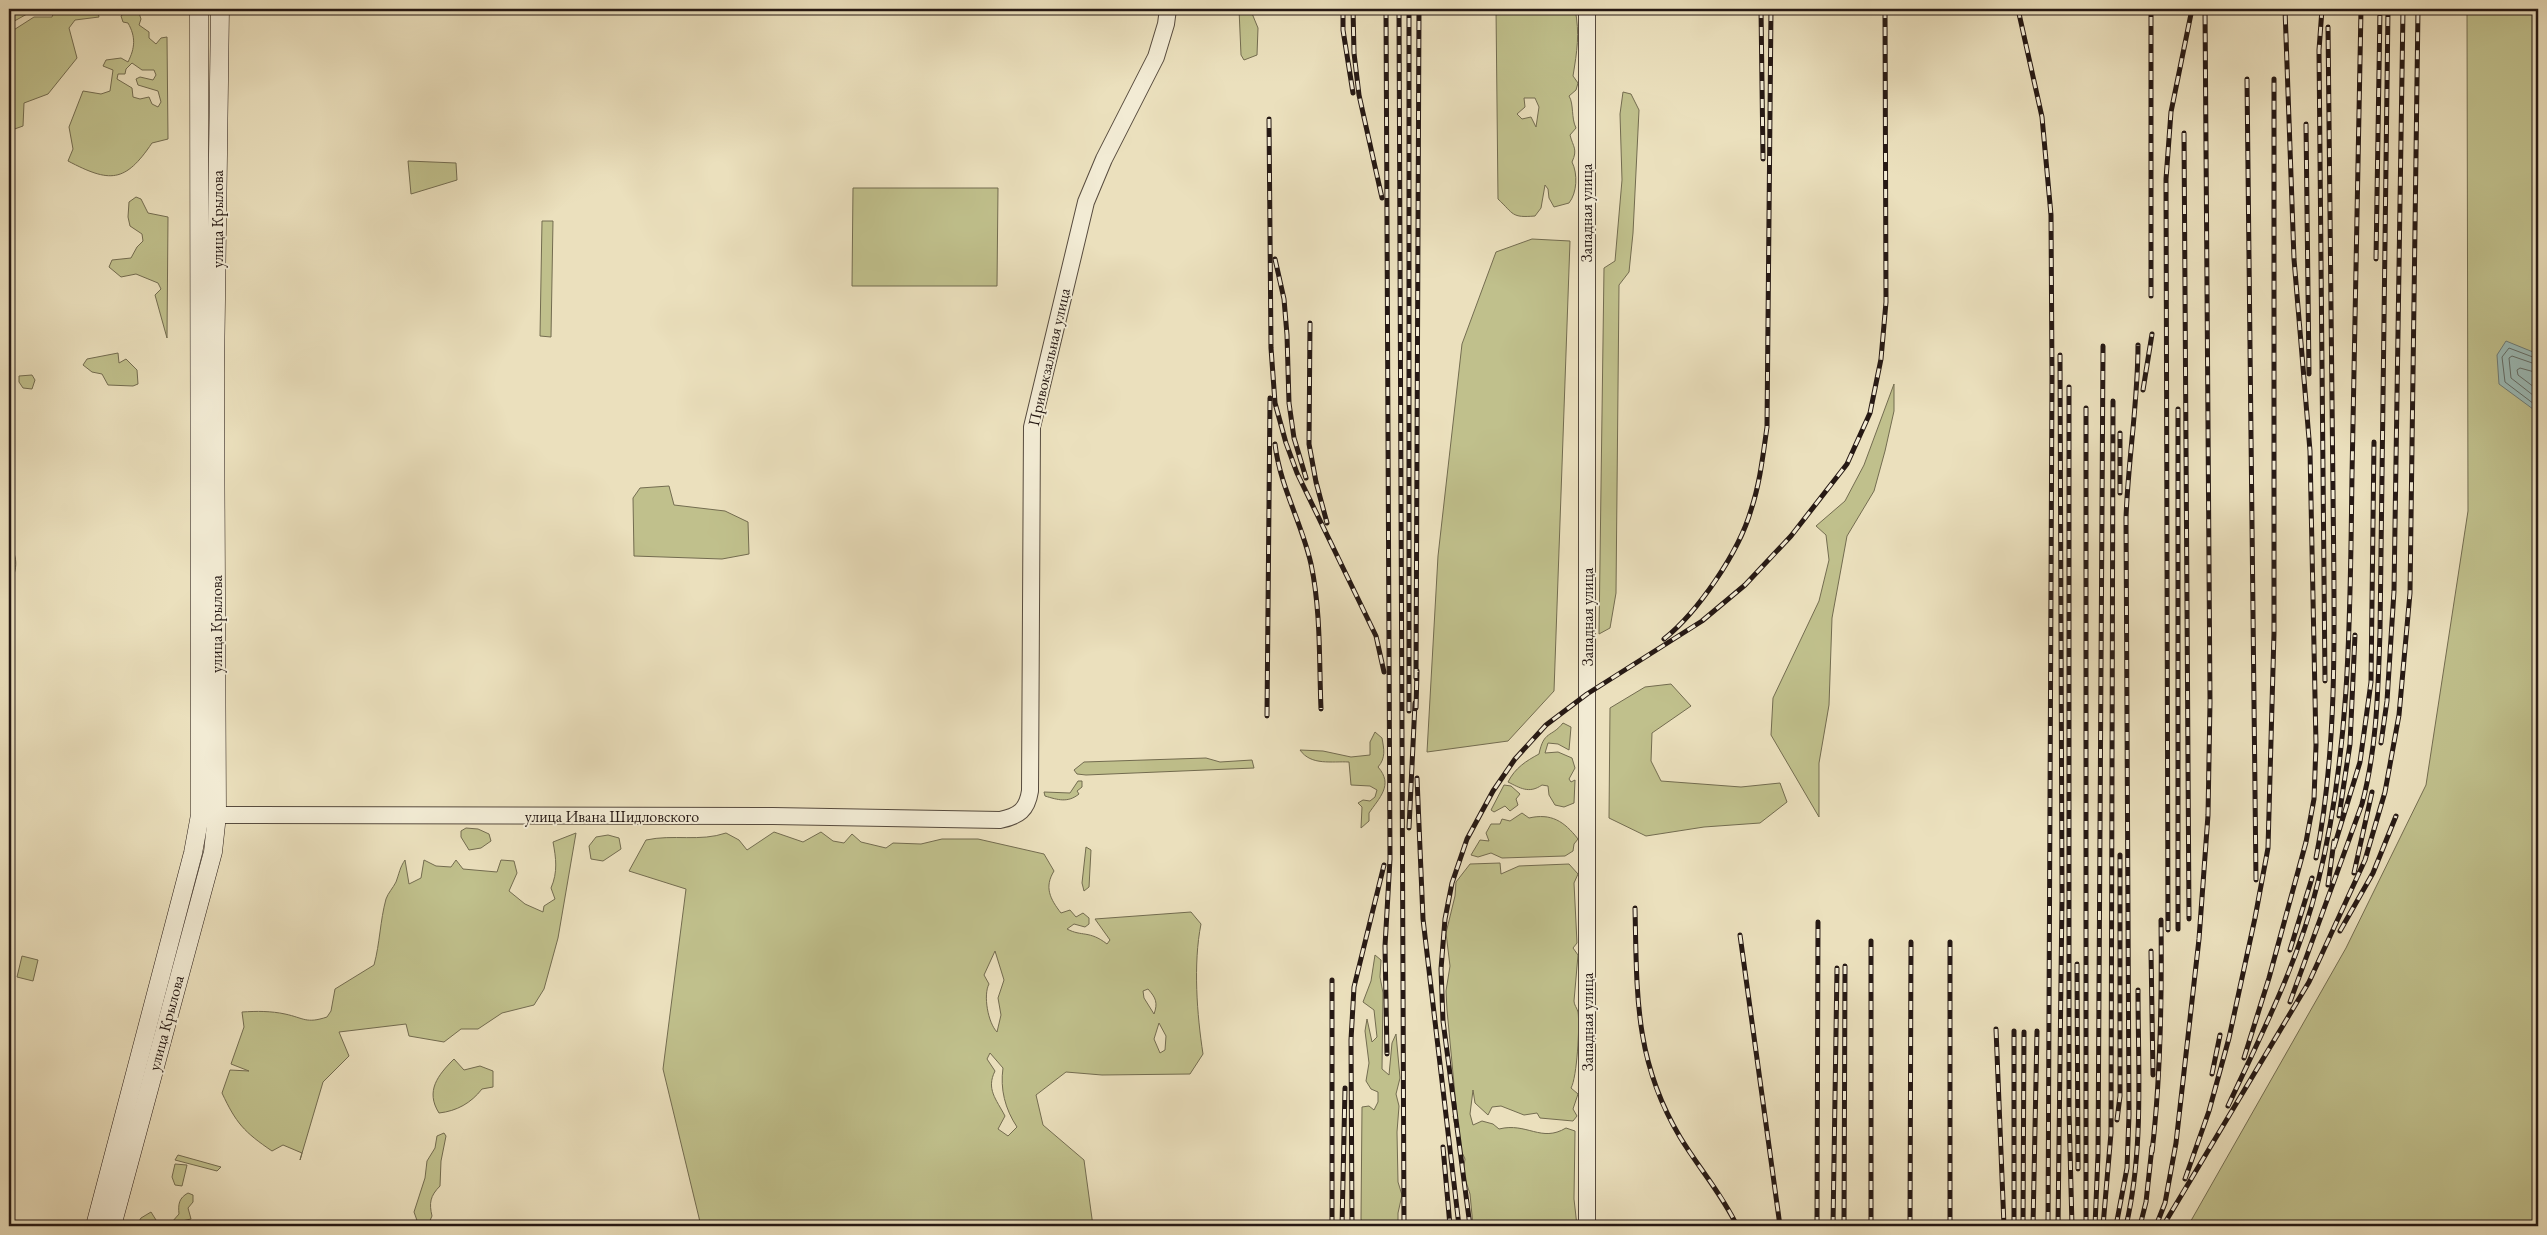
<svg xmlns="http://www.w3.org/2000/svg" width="2547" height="1235" viewBox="0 0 2547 1235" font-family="'EB Garamond',serif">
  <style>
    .green { fill: #c0c08c; stroke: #736c50; fill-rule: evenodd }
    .water { fill: #9abbb8; stroke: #6c7a76 }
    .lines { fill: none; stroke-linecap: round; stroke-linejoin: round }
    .shore { stroke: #606a66; stroke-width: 1 }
    .tertiary-casing { stroke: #574b3e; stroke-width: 18 }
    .secondary-casing { stroke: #261914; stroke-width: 19 }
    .tertiary { stroke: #f2ebd4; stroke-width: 16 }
    .secondary { stroke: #f2ebd4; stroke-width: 18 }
    .rail-casing { stroke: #261914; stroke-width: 5 }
    .rail { stroke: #f2ebd4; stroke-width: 3; stroke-dasharray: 9; stroke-linecap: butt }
    .labels { text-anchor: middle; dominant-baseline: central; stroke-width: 4; stroke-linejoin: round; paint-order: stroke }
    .street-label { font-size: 16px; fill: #261914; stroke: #f2ebd4 }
  </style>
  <rect width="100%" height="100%" fill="#ebe0bd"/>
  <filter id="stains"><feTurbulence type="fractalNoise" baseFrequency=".004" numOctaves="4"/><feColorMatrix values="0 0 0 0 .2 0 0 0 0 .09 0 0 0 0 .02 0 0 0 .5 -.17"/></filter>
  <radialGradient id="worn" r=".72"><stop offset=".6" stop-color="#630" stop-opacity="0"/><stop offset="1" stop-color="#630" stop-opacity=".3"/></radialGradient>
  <g class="green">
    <polygon points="9,9 36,9 9,24"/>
    <polygon points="55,9 97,9 99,17 75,20 69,28 77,58 48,94 24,103 23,126 9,131 9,33 34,17 52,17"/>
    <path d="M129 9 139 13 141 19 139 25 149 32V38L156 44 161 38 167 37 168 139 152 143C125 183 110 183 68 161L73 149 69 127 83 91 101 94 110 91 113 70 103 66 106 60 121 58 128 62C135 48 136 37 128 23L123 22 121 16ZM132 63 142 70H154L156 75 153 80 140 77 136 79 138 85 158 91 161 102 158 107 152 104 149 97 140 99 133 97 132 88 117 79 118 74H125L126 69Z"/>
    <polygon points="1239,9 1252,9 1251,11 1258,28 1257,55 1244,60 1241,55"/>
    <path d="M1496 9H1575C1580 34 1577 51 1573 76L1578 83 1576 90 1569 96C1574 104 1571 118 1576 128L1570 135C1573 147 1578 149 1572 162 1578 174 1577 193 1569 203L1554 207 1549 198 1548 189 1545 185 1541 208 1535 216C1511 218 1514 214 1498 199ZM1524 98H1535L1539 107 1536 127 1531 117 1522 119 1517 114 1525 107Z"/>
    <polygon points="2467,9 2538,9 2538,354 2536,354 2538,411 2538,1226 2188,1226 2346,948 2426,785 2468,511"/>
    <polygon points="1623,92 1631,94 1639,110 1633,233 1629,272 1619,285 1616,593 1610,628 1599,634 1604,268 1615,261 1622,180 1620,114"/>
    <polygon points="408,161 456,163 457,180 411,194"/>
    <polygon points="853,188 998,188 997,286 852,286"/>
    <polygon points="136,197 141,199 148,213 168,217 167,338 155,295 161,289 158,283 136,274 121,277 109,267 112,260 131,258 137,247 143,241 142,234 130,226 128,217 129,202"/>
    <polygon points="542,221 553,221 551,337 540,336"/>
    <polygon points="1532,239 1570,241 1554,691 1508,741 1427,752 1438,556 1462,344 1496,252"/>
    <polygon points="118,353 119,363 126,359 137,370 138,384 133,386 108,385 102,374 92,372 83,365 87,359"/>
    <polygon points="32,375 35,380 32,389 23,388 19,382 19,376"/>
    <polygon points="1894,384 1894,411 1885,451 1874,491 1847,536 1832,618 1829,705 1819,763 1819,817 1771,735 1773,698 1819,601 1829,560 1826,535 1816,526 1845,501 1864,465"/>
    <polygon points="669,486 674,505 725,511 748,522 749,554 722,559 634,556 633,498 640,488"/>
    <path d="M9 546C19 555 17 574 9 584Z"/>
    <polygon points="1671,684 1691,706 1652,733 1651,761 1661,781 1741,787 1780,783 1787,802 1760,823 1704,827 1646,836 1609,818 1610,708 1645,687"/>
    <path d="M1563 723 1571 727 1569 750 1558 744 1548 743 1545 753 1558 752 1572 758 1575 768 1569 779 1571 782 1575 780 1574 803 1564 807 1555 805 1549 795 1548 786 1542 785C1529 794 1520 788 1508 782 1515 768 1526 761 1539 754 1544 730 1551 738 1563 723Z"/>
    <path d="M1375 732 1382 738C1384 749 1386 758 1378 767 1394 785 1379 798 1369 813V821L1361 828 1362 807 1358 803 1363 800 1370 801 1375 797 1377 790 1370 786 1351 785 1349 762C1332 761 1311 766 1300 750L1323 751 1351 757 1370 755V742Z"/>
    <polygon points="1206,758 1220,762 1252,760 1254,768 1086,775 1077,774 1074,770 1084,762"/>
    <path d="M1078 781H1082V787L1077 791 1079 794C1068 803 1058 800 1045 796L1044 792 1070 793Z"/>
    <polygon points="1504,785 1511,786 1520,794 1516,799 1518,805 1510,811 1505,806 1494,812 1491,810"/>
    <path d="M1522 813 1529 818C1551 813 1564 821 1578 839L1574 844 1573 851 1565 856 1502 858 1491 853 1478 857 1471 855 1480 840 1489 841 1486 833 1491 824H1500L1502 819 1510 821Z"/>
    <polygon points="466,828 478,829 489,834 491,841 481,848 469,850 461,837 461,831"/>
    <path d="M774 832 803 842 821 832 833 841 844 843 852 834 861 842 886 848 893 843 921 844 942 839H978L1044 854 1054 871C1044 887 1050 899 1061 913L1070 910 1076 917 1083 913 1089 918V924L1085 927 1074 924 1067 929C1082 937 1089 930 1107 944L1110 940 1095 919 1191 912 1201 924C1193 964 1197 1015 1203 1054L1190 1074 1102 1075 1066 1072 1036 1095 1043 1125 1084 1160 1093 1226H701L663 1069 686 889 629 871 646 840C673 834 700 842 726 833L739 840 747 850ZM995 951 1004 980 998 998 1001 1015 997 1032C988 1023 983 995 989 984L984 975ZM1148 989C1156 998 1158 1003 1154 1014L1144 998 1143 991ZM1159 1023 1166 1036 1165 1050 1160 1053 1154 1039ZM990 1053 1003 1068C1000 1089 1005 1109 1017 1127L1008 1136 998 1129 1005 1116C996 1099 986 1089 995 1071L987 1059Z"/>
    <path d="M576 833 558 938 544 989 534 1005 502 1013 478 1029H461L444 1042 409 1036 406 1024 339 1032 349 1056 323 1082 300 1160 302 1153 283 1145 272 1151C244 1132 236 1123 222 1093L230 1070 249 1071 231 1064 244 1027 242 1012C257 1011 271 1011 285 1014 304 1018 306 1024 327 1017L331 1011 335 989 374 965C380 943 380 921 386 899 388 893 393 888 396 882 399 874 400 867 405 860L409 884 421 878 424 860 436 866 451 867 456 860 463 869 497 872 501 860 514 861 517 873 509 891 525 904 543 912 544 906 555 899 551 888C558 872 556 858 553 842Z"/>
    <polygon points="608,835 619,838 621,849 603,861 591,859 589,846 596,837"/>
    <polygon points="1086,847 1091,850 1089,887 1084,891 1082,883"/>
    <path d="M1500 863 1501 874 1519 866 1569 864 1578 874 1574 883 1577 943 1573 948 1578 955C1577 970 1575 986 1574 1001 1574 1005 1577 1008 1578 1012 1580 1025 1577 1078 1571 1088L1578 1094 1573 1109 1577 1116 1573 1121 1540 1118 1537 1113 1524 1115 1501 1106 1492 1107 1488 1115 1475 1103 1473 1090 1470 1114 1473 1125 1482 1121 1493 1124 1499 1129C1527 1122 1541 1143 1566 1128L1575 1131 1574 1199 1577 1226H1473L1470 1194 1463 1172 1465 1159 1459 1146 1453 1116H1457L1447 1010 1446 991 1450 966 1446 933 1455 896 1456 882 1470 864Z"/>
    <polygon points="1375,955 1381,960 1380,977 1383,993 1382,1069 1389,1075 1392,1043 1396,1034 1400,1078 1396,1094 1399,1106 1397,1132 1398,1182 1402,1195 1398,1213 1398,1226 1363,1226 1361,1219 1362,1107 1369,1106 1374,1110 1378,1102 1378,1092 1371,1089 1366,1081 1369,1063 1365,1031 1367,1019 1372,1042 1377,1037 1374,1010 1363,1002 1371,981"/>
    <polygon points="22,956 38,960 33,981 17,977"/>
    <path d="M454 1059 464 1070 480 1066 493 1071V1087L482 1089C471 1103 457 1111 439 1113 425 1091 438 1075 454 1059Z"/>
    <path d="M444 1133 446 1136 441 1161 440 1186C430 1196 429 1203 432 1216L428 1225 419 1226 414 1212 425 1178 427 1161 435 1148 437 1136Z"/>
    <polygon points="178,1155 221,1167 217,1171 175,1160"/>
    <polygon points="175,1164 187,1165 182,1186 175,1185 172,1177"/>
    <path d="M188 1193 193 1195V1202L188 1208 191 1219 182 1221 180 1226H173L172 1222 179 1214C178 1204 179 1198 188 1193Z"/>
    <polygon points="151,1212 156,1220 155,1226 136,1226 141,1218"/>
  </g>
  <polygon class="water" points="2506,341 2538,354 2537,412 2499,384 2497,355"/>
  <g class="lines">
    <g class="shore">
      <polyline points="2538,359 2509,348 2502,357 2505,382 2538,407"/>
      <polyline points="2538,365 2512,356 2509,358 2511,378 2538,399"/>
      <polyline points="2538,373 2520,368 2517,370 2518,375 2538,390"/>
    </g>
    <defs>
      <g id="tertiary">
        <path d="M203 815 773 816 1000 820C1019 816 1027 810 1030 791L1032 427 1086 202 1104 159 1156 57 1166 24 1168 9"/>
        <polyline points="1587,1226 1587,9"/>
      </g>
      <g id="secondary">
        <polyline points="95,1226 193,853 200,815 199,9"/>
        <polyline points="112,1226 213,852 217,815 215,373 220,9"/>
      </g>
    </defs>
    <use href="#tertiary" class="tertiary-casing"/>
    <use href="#secondary" class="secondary-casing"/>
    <use href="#tertiary" class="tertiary"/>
    <use href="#secondary" class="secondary"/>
    <defs>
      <g id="rail">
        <polyline points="1343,9 1343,30 1353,93"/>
        <polyline points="1353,9 1354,53 1359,95 1382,198"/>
        <polyline points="1386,9 1390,859 1385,946 1387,1054"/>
        <polyline points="1399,9 1404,1226"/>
        <polyline points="1761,9 1763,159"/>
        <polyline points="2018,9 2042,117 2051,215 2052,376 2048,1226"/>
        <polyline points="2322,9 2319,50 2325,681"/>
        <polyline points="2247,79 2256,880"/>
        <polyline points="1269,119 1271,348 1275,403 1286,443 1297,473 1376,636 1384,672"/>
        <polyline points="2306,124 2309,374"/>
        <polyline points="2184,133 2189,919"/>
        <polyline points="1275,259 1284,299 1287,335 1289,403 1294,438 1306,478"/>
        <polyline points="2376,259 2380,9"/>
        <polyline points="2151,296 2151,9"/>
        <polyline points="1310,323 1309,444 1316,482 1327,523"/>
        <polyline points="2069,387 2069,1111 2072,1226"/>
        <polyline points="2143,390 2152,334"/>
        <polyline points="2178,409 2178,929"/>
        <path d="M1275 444C1280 487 1302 523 1311 564 1321 611 1319 662 1321 709"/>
        <polyline points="2120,493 2120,433"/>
        <path d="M1664 639C1698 612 1739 552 1751 510 1760 483 1763 455 1767 427L1771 9"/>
        <polyline points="1416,678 1419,9"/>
        <polyline points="1416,708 1417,671"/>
        <polyline points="1409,711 1409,9"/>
        <polyline points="1267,716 1270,398"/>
        <polyline points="2381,743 2387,701 2394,591 2403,9"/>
        <polyline points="1417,778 1423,919 1459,1226"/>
        <polyline points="2339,816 2350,744 2355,635"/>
        <polyline points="1409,828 1415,703"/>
        <polyline points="2334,847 2360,762 2371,682 2374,442"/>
        <path d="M2316 858C2339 743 2334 610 2333 491 2331 337 2330 182 2328 27"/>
        <polyline points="2354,873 2372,792"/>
        <polyline points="2328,885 2334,841"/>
        <path d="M1635 908C1637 993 1634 1060 1680 1137 1698 1167 1722 1194 1737 1226"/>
        <polyline points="2168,930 2166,179 2171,112 2192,9"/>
        <polyline points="2340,931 2373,873 2396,816"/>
        <polyline points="1740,935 1780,1226"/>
        <polyline points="2290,950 2312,878"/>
        <polyline points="2151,951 2153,1075"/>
        <polyline points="2077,964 2078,1169"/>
        <path d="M2290 1002 2362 804C2377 748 2378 690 2380 632L2388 9"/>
        <polyline points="1996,1029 2004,1226"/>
        <polyline points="2244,1058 2269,978 2306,842 2314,799 2316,745 2310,451 2294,259 2285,9"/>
        <polyline points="2212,1074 2220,1035"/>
        <path d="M2228 1106C2262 1033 2299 961 2318 882 2351 750 2350 610 2352 475 2355 319 2358 164 2361 9"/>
        <polyline points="2117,1120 2120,1096 2120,855"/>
        <polyline points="1443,1147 1450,1226"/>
        <path d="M2152 1152C2161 1075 2162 998 2161 920"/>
        <polyline points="2185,1179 2209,1111 2229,1038 2255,918 2268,848 2274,633 2274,79"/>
        <polyline points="1332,1226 1332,980"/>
        <polyline points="1342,1226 1345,1088"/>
        <polyline points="1352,1226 1351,1040 1354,987 1384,865"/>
        <polyline points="1470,1226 1443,1021 1441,969 1445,919 1452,883 1467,839 1493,791 1515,759 1546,725 1587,694 1702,621 1745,585 1791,536 1847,464 1870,413 1881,359 1886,302 1885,9"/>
        <polyline points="1817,1226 1818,922"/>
        <polyline points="1833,1226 1837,968"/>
        <polyline points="1844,1226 1845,966"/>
        <polyline points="1871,1226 1871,941"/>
        <polyline points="1910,1226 1911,942"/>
        <polyline points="1950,1226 1950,942"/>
        <polyline points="2014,1226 2014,1031"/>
        <polyline points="2023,1226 2024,1032"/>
        <polyline points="2033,1226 2037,1031"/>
        <polyline points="2058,1226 2062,898 2060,355"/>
        <polyline points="2086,1226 2086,408"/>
        <polyline points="2095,1226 2098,1155 2103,346"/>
        <polyline points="2103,1226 2111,1133 2113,401"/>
        <path d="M2116 1226 2127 1168 2129 1115 2126 518C2128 460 2138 403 2138 345"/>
        <path d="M2126 1226C2144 1150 2138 1068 2138 990"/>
        <polyline points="2140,1226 2146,1202 2152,1147"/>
        <polyline points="2156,1226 2165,1203 2176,1143 2199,939 2208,815 2210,702 2205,9"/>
        <polyline points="2163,1226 2309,982 2365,860 2385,792 2399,715 2410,593 2418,9"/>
      </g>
    </defs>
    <use href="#rail" class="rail-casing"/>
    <use href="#rail" class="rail"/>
  </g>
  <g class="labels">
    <g class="street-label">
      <text transform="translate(1586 213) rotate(-90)">Западная улица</text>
      <text transform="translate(217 219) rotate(-90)">улица Крылова</text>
      <text transform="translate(1049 357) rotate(-77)">Привокзальная улица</text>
      <text transform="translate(1587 617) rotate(-90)">Западная улица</text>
      <text transform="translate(216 624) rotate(-90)">улица Крылова</text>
      <text x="612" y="816">улица Ивана Шидловского</text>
      <text transform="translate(1587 1022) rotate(-90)">Западная улица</text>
      <text transform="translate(166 1023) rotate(-75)">улица Крылова</text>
    </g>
  </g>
  <rect width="2547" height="1235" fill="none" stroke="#ebe0bd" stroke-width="30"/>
  <rect x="10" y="10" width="2527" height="1215" fill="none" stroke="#261914" stroke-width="2.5"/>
  <rect x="15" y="15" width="2517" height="1205" fill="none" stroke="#261914"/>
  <rect width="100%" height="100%" filter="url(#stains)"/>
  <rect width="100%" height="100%" fill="url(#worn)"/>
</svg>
